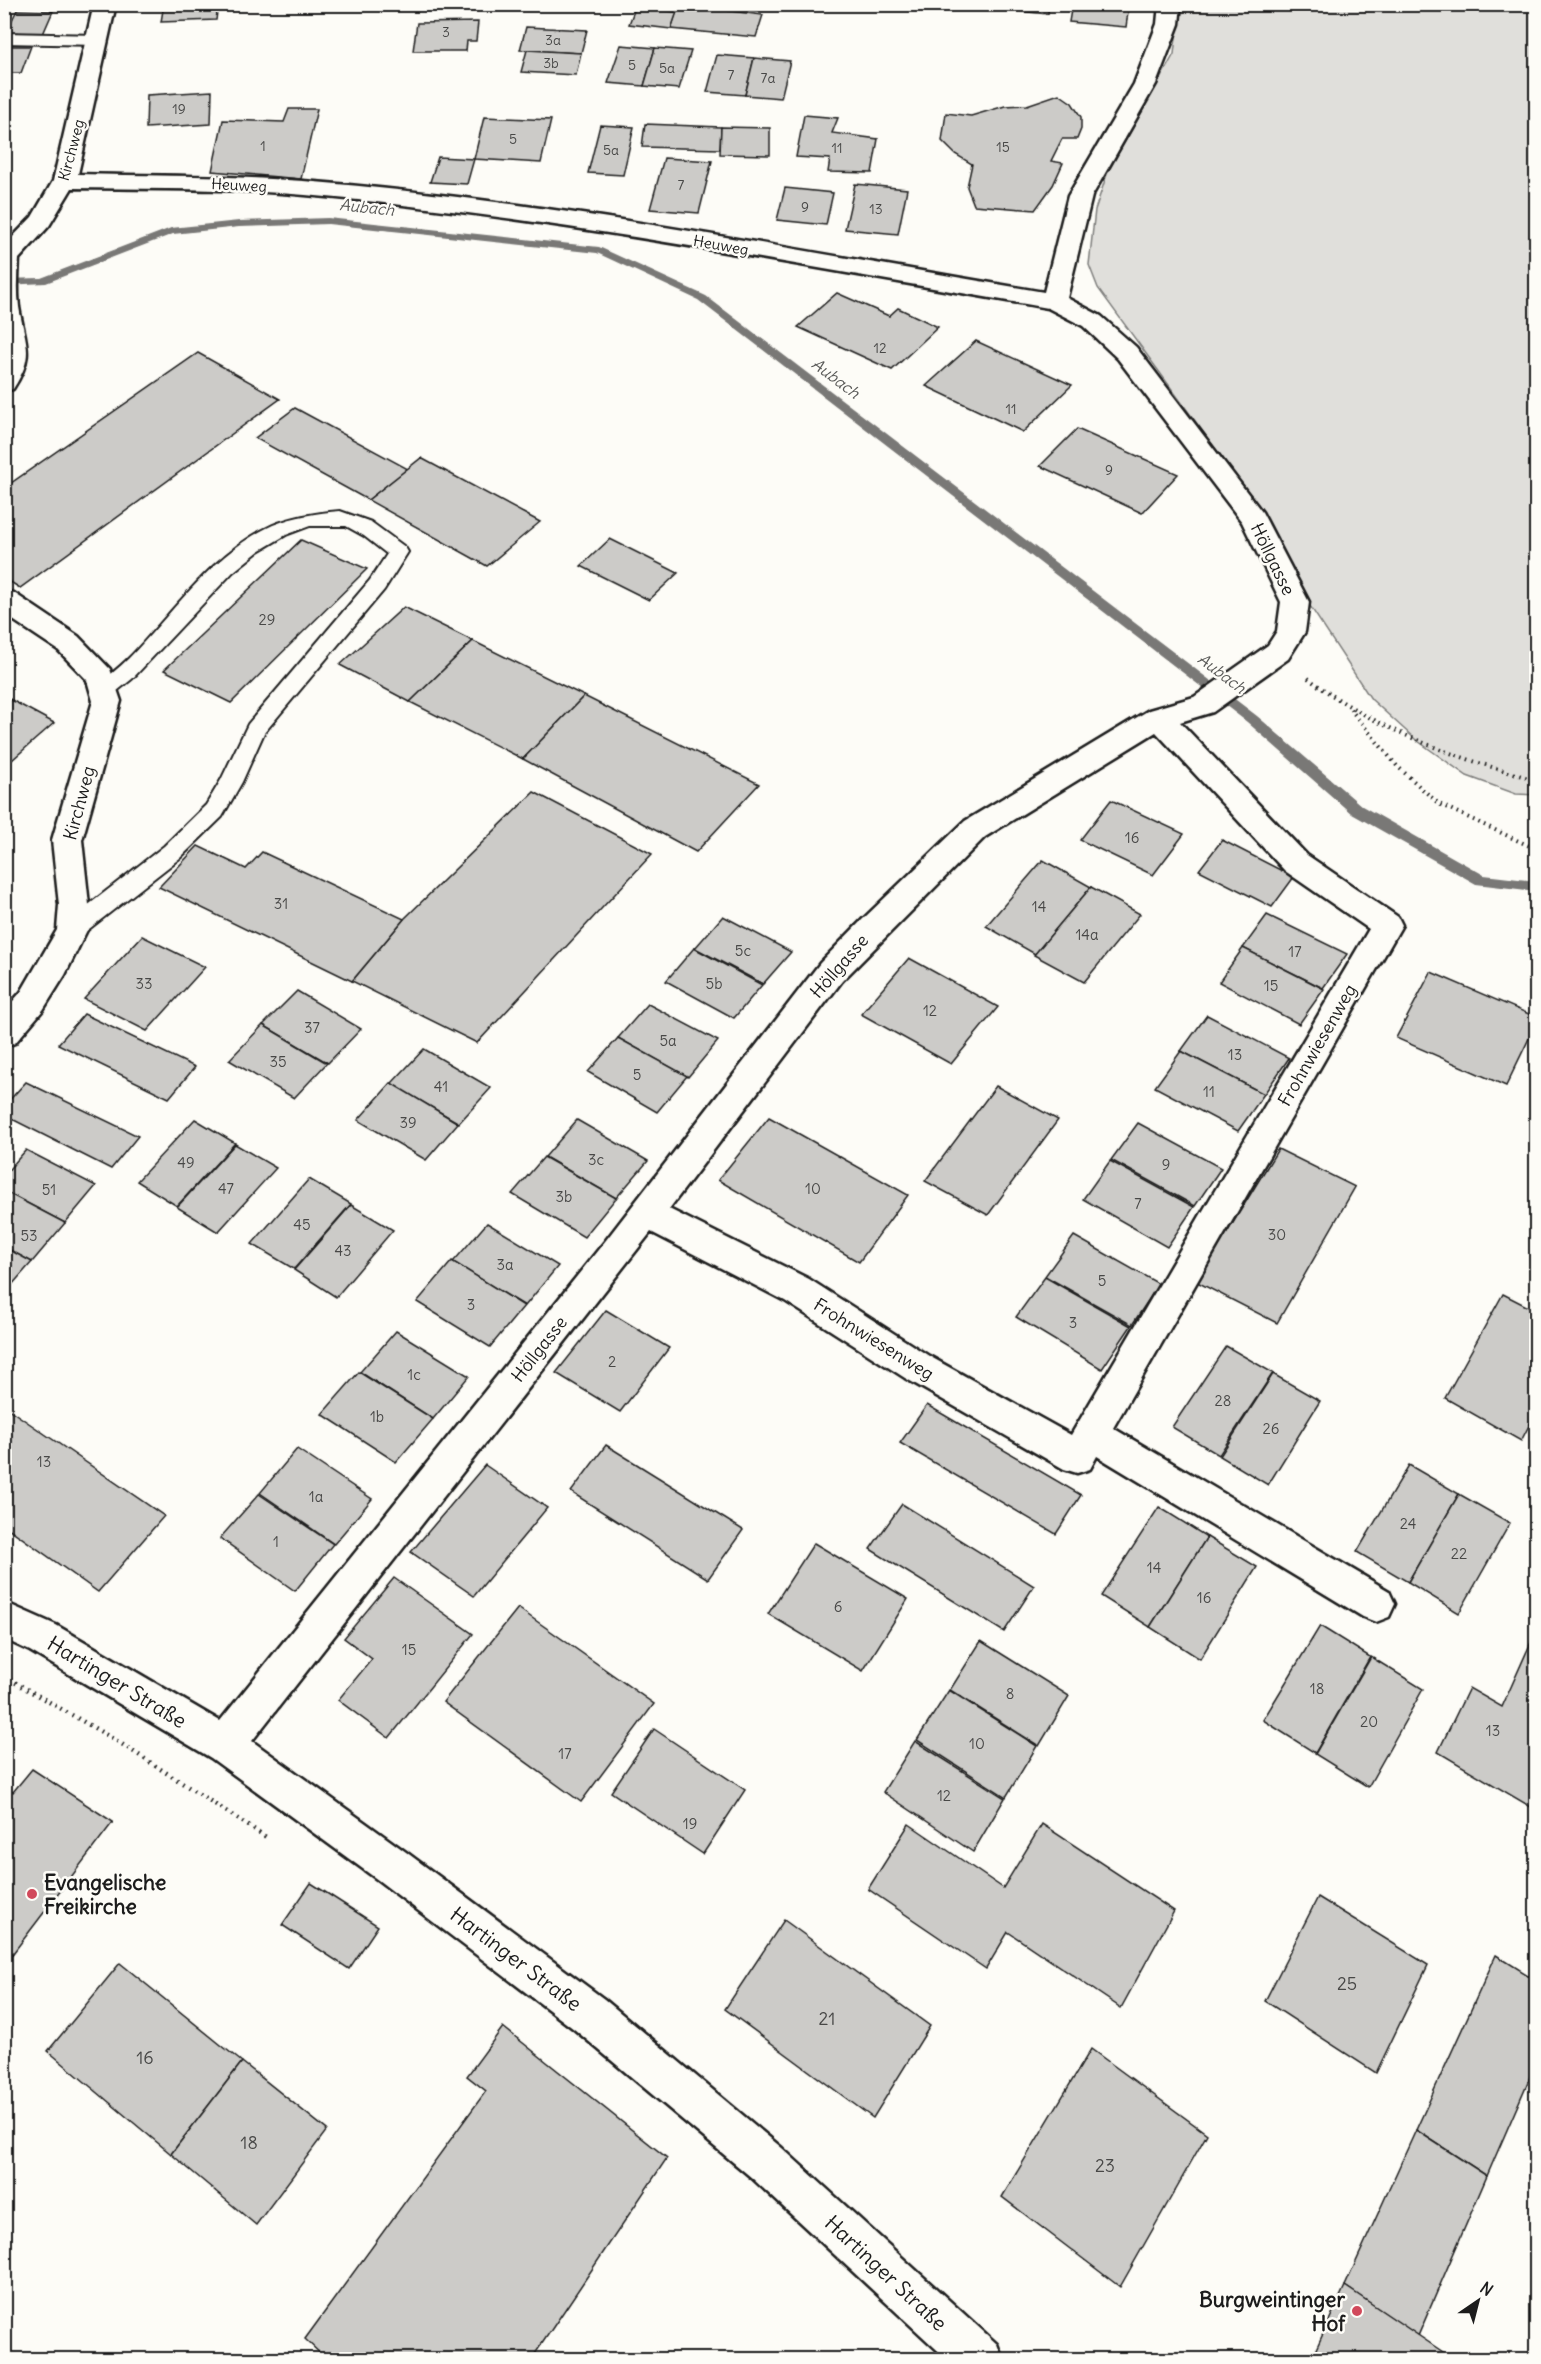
<svg xmlns="http://www.w3.org/2000/svg" width="1541" height="2364" viewBox="0 0 1541 2364" font-family="Delius,sans-serif">
  <style>
    .green { fill: #e0dfdb; stroke: #7e7e7c; stroke-width: 1.5 }
    .lines { fill: none; stroke-linecap: round; stroke-linejoin: round }
    .stream { fill: #797876; fill-rule: evenodd }
    .building { fill: #cccbc8; stroke: #1c1c1c; stroke-width: 1.5 }
    .lane-casing { stroke: #1c1c1c; stroke-width: 4 }
    .street-casing { stroke: #1c1c1c; stroke-width: 5 }
    .path-far1 { stroke: #1c1c1c; stroke-width: 4; stroke-dasharray: 1.5 4.5; stroke-linecap: butt }
    .path { stroke: #1c1c1c; stroke-width: 4.5; stroke-dasharray: 1.5 5; stroke-linecap: butt }
    .lane { fill: #fdfcf7; fill-rule: evenodd }
    .street { fill: #fdfcf7; fill-rule: evenodd }
    .poi-dot { fill: #d1495b; stroke: #fdfcf7; stroke-width: 2 }
    .labels { text-anchor: middle; dominant-baseline: central; stroke-width: 5; stroke-linejoin: round; paint-order: stroke }
    .far-number-label { font-size: 14px; fill: #484847 }
    .far-street-label { font-size: 15px; fill: #1c1c1c; stroke: #fdfcf7 }
    .number-label { font-size: 15px; fill: #484847 }
    .far-water-label { font-size: 16px; font-style: italic; fill: #5a5a58; stroke: #fdfcf7 }
    .street-label { font-size: 18px; fill: #1c1c1c; stroke: #fdfcf7 }
    .near-number-label { font-size: 18px; fill: #484847 }
    .near-street-label { font-size: 21px; fill: #1c1c1c; stroke: #fdfcf7 }
    .near-poi-label { font-size: 21px; font-weight: bold; fill: #1c1c1c; stroke: #fdfcf7; text-anchor: start }
  </style>
  <rect width="100%" height="100%" fill="#fdfcf7"/>
  <filter id="ink" filterUnits="userSpaceOnUse"><feTurbulence type="fractalNoise" baseFrequency=".0167" numOctaves="2"/><feDisplacementMap in="SourceGraphic" scale="12" xChannelSelector="R" yChannelSelector="G"/><feConvolveMatrix kernelMatrix="1 2 1 2 8 2 1 2 1" color-interpolation-filters="sRGB"/></filter>
  <g filter="url(#ink)">
    <polygon class="green" points="1180,5 1536,5 1536,795 1516,794 1467,776 1415,739 1371,699 1308,603 1266,518 1098,288 1089,265 1095,210 1107,174 1174,54"/>
    <g class="lines">
      <polygon class="stream" points="328,218 599,247 706,296 1257,716 1362,806 1484,875 1536,881 1536,891 1476,884 1352,814 1247,722 698,300 597,253 328,224 239,227 173,234 46,283 4,285 4,279 41,278 171,228 239,221"/>
    </g>
    <g class="building">
      <polygon points="164,4 218,4 216,20 161,22"/>
      <polygon points="679,4 732,5 729,11 763,15 756,37 671,29"/>
      <polygon points="944,4 1049,4 1048,14"/>
      <polygon points="1072,4 1129,4 1126,27 1069,22"/>
      <polygon points="635,8 677,12 671,29 629,24"/>
      <polygon points="17,10 53,11 43,34 6,32"/>
      <polygon points="478,22 476,41 467,41 466,51 413,51 417,23"/>
      <polygon points="526,27 587,30 581,53 520,50"/>
      <polygon points="621,45 655,48 644,86 608,83"/>
      <polygon points="4,46 31,46 21,73 4,73"/>
      <polygon points="655,48 691,51 679,89 644,86"/>
      <polygon points="527,50 581,53 576,75 521,72"/>
      <polygon points="717,55 754,58 745,95 707,92"/>
      <polygon points="754,58 790,61 781,98 745,95"/>
      <polygon points="212,91 211,124 146,128 147,95"/>
      <polygon points="1059,94 1072,103 1081,117 1081,129 1077,139 1062,139 1051,161 1063,163 1053,185 1035,210 974,205 967,187 972,164 955,154 942,141 946,113 971,116 1005,106 1027,105"/>
      <polygon points="289,109 317,109 301,179 212,171 223,120 284,122"/>
      <polygon points="804,115 838,118 832,133 878,139 872,173 828,172 830,159 796,157"/>
      <polygon points="484,117 551,120 541,163 474,159"/>
      <polygon points="645,124 721,127 720,149 642,147"/>
      <polygon points="600,125 634,127 623,175 588,173"/>
      <polygon points="721,127 770,128 770,155 720,154"/>
      <polygon points="438,157 474,159 467,184 430,182"/>
      <polygon points="664,158 712,161 699,213 650,209"/>
      <polygon points="855,184 907,189 898,234 845,229"/>
      <polygon points="785,188 833,193 826,225 777,220"/>
      <polygon points="837,293 889,316 898,308 938,327 892,370 798,327"/>
      <polygon points="976,341 1072,385 1023,432 926,386"/>
      <polygon points="198,353 280,399 20,588 4,578 4,488"/>
      <polygon points="295,408 408,469 368,500 255,438"/>
      <polygon points="1077,429 1178,474 1142,513 1040,466"/>
      <polygon points="421,458 540,522 487,566 368,500"/>
      <polygon points="610,539 678,573 649,600 581,566"/>
      <polygon points="301,540 367,569 231,703 164,670"/>
      <polygon points="404,607 473,641 410,702 340,665"/>
      <polygon points="473,641 584,696 523,759 410,702"/>
      <polygon points="4,696 54,723 4,767"/>
      <polygon points="584,696 759,784 696,852 523,759"/>
      <polygon points="534,792 652,854 477,1043 352,981 404,919"/>
      <polygon points="1111,800 1184,834 1153,875 1080,840"/>
      <polygon points="1222,840 1294,877 1272,907 1199,870"/>
      <polygon points="198,846 246,869 262,852 404,919 352,981 159,887"/>
      <polygon points="1043,860 1091,887 1035,954 986,926"/>
      <polygon points="1091,887 1140,914 1084,982 1034,955"/>
      <polygon points="1267,915 1347,954 1323,988 1243,948"/>
      <polygon points="723,916 791,952 763,984 695,948"/>
      <polygon points="142,936 205,967 147,1031 84,999"/>
      <polygon points="694,948 762,985 734,1018 666,981"/>
      <polygon points="1243,948 1324,989 1299,1024 1219,982"/>
      <polygon points="909,958 998,1007 951,1064 861,1014"/>
      <polygon points="1431,972 1536,1017 1536,1024 1506,1086 1396,1038"/>
      <polygon points="297,991 361,1029 328,1063 263,1025"/>
      <polygon points="648,1004 718,1041 688,1077 618,1038"/>
      <polygon points="84,1014 195,1067 169,1098 58,1044"/>
      <polygon points="1207,1015 1289,1058 1264,1094 1181,1051"/>
      <polygon points="263,1025 327,1063 294,1098 229,1060"/>
      <polygon points="618,1038 687,1076 657,1112 588,1072"/>
      <polygon points="424,1049 491,1088 459,1123 391,1084"/>
      <polygon points="1181,1051 1264,1094 1238,1131 1155,1087"/>
      <polygon points="26,1082 138,1136 111,1169 4,1115 4,1106"/>
      <polygon points="391,1083 458,1123 426,1160 358,1120"/>
      <polygon points="996,1086 1058,1120 988,1215 925,1181"/>
      <polygon points="769,1117 908,1195 859,1262 718,1180"/>
      <polygon points="195,1119 235,1143 177,1206 137,1181"/>
      <polygon points="577,1120 648,1161 616,1198 545,1157"/>
      <polygon points="1138,1123 1221,1168 1195,1206 1111,1160"/>
      <polygon points="235,1144 276,1168 218,1232 177,1207"/>
      <polygon points="1278,1149 1355,1187 1277,1323 1197,1282"/>
      <polygon points="26,1150 96,1186 65,1223 4,1191 4,1175"/>
      <polygon points="544,1157 616,1198 584,1237 512,1194"/>
      <polygon points="1110,1161 1194,1207 1167,1247 1083,1199"/>
      <polygon points="309,1179 351,1204 294,1269 252,1244"/>
      <polygon points="4,1191 65,1223 32,1262 4,1247"/>
      <polygon points="351,1205 393,1230 336,1297 294,1270"/>
      <polygon points="487,1223 558,1266 525,1306 453,1262"/>
      <polygon points="1074,1236 1159,1284 1132,1325 1045,1276"/>
      <polygon points="4,1247 32,1262 4,1294"/>
      <polygon points="452,1261 524,1306 490,1347 417,1302"/>
      <polygon points="1045,1277 1131,1326 1102,1369 1016,1317"/>
      <polygon points="1503,1294 1536,1311 1536,1412 1521,1441 1445,1398"/>
      <polygon points="606,1310 669,1348 620,1412 556,1373"/>
      <polygon points="396,1331 469,1376 433,1419 360,1372"/>
      <polygon points="1226,1346 1273,1373 1219,1455 1172,1427"/>
      <polygon points="359,1372 433,1419 396,1462 322,1414"/>
      <polygon points="1273,1374 1320,1401 1268,1485 1220,1456"/>
      <polygon points="927,1405 1081,1495 1056,1534 900,1443"/>
      <polygon points="4,1406 164,1516 98,1592 4,1525"/>
      <polygon points="606,1445 743,1530 708,1579 571,1492"/>
      <polygon points="297,1449 372,1499 334,1544 260,1493"/>
      <polygon points="485,1465 547,1508 474,1596 411,1552"/>
      <polygon points="1409,1465 1459,1494 1408,1582 1357,1552"/>
      <polygon points="259,1494 333,1544 295,1591 220,1538"/>
      <polygon points="1459,1494 1510,1523 1459,1613 1408,1582"/>
      <polygon points="902,1504 1034,1586 1004,1632 870,1549"/>
      <polygon points="1159,1507 1207,1537 1150,1627 1101,1596"/>
      <polygon points="1207,1537 1257,1567 1200,1659 1150,1627"/>
      <polygon points="814,1543 908,1599 863,1671 768,1614"/>
      <polygon points="394,1578 473,1634 389,1738 338,1700 372,1659 344,1638"/>
      <polygon points="518,1608 654,1704 581,1802 443,1702"/>
      <polygon points="1320,1626 1370,1657 1315,1753 1263,1720"/>
      <polygon points="1536,1631 1536,1810 1438,1752 1469,1688 1502,1707"/>
      <polygon points="981,1641 1069,1696 1039,1746 950,1690"/>
      <polygon points="1371,1657 1423,1689 1368,1787 1315,1754"/>
      <polygon points="949,1690 1037,1746 1006,1797 917,1740"/>
      <polygon points="654,1729 745,1790 703,1854 611,1792"/>
      <polygon points="915,1741 1005,1798 973,1852 883,1792"/>
      <polygon points="32,1769 113,1822 4,1965 4,1786 13,1792"/>
      <polygon points="909,1824 1003,1888 1042,1824 1174,1911 1121,2008 1008,1932 986,1969 868,1889"/>
      <polygon points="311,1883 378,1926 349,1969 282,1925"/>
      <polygon points="1318,1897 1428,1965 1376,2073 1265,2001"/>
      <polygon points="784,1920 930,2026 873,2118 725,2009"/>
      <polygon points="1496,1955 1536,1980 1536,2063 1487,2176 1416,2130"/>
      <polygon points="120,1963 242,2062 171,2154 48,2051"/>
      <polygon points="503,2027 667,2158 531,2360 327,2360 305,2339 486,2091 467,2076"/>
      <polygon points="1091,2049 1207,2134 1120,2287 1002,2197"/>
      <polygon points="242,2062 327,2130 256,2225 171,2154"/>
      <polygon points="1416,2130 1487,2176 1418,2336 1345,2286"/>
      <polygon points="1345,2286 1446,2354 1444,2360 1311,2360"/>
    </g>
    <g class="lines">
      <defs>
        <g id="lane">
          <polygon points="4,33 98,35 106,40 98,45 4,43"/>
          <path d="M340 511 371 522 405 547 408 552 384 590 264 733 242 782 222 817 180 858 80 936 72 939 64 936 61 930 64 924 164 846 206 805 221 780 248 724 370 580 387 554 364 536 346 526H310L286 535 259 551 233 572 132 679 112 695 105 697 98 695 95 690 98 685C108 676 119 668 129 658 173 613 213 552 273 525 295 516 317 513 340 511Z"/>
        </g>
        <g id="street">
          <path d="M94 4H116L78 174C153 176 228 175 303 181 552 201 798 251 1044 292L1068 196 1134 84 1157 24 1159 4H1181L1179 24 1156 84 1092 196 1067 298 1101 316 1136 347 1262 512 1309 602 1305 632 1288 659 1213 712 1180 722 1307 855 1398 917 1402 925 1113 1428 1389 1591 1395 1604 1389 1617 1376 1622 1363 1617 1097 1456 1090 1469 1077 1473 1064 1469 905 1378 785 1301 651 1232 252 1741 406 1852 604 1999 782 2148 997 2344 1003 2360H948L752 2178 574 2029 378 1880 211 1758 30 1651 4 1639V1602L56 1625 220 1721 606 1240 820 963 863 919 965 821 1149 710 1194 697 1268 645 1277 631 1281 602 1242 522 1118 359 1083 326 1048 308C801 266 554 217 305 195 228 188 150 189 72 188L49 226 19 259C18 275 17 291 19 307 25 344 36 354 13 389L4 391V246L32 217 53 181ZM1156 732 1285 871 1369 929 1071 1435 929 1356 809 1279 669 1209 842 981 985 837Z"/>
          <polygon points="4,591 14,593 78,636 110,669 121,701 82,840 89,905 87,930 65,975 43,1010 15,1043 4,1047 4,1011 21,992 57,930 59,905 52,840 93,701 87,680 58,650 4,614"/>
        </g>
      </defs>
      <use href="#lane" class="lane-casing"/>
      <use href="#street" class="street-casing"/>
      <g class="path-far1">
        <path d="M1308 678C1376 730 1454 757 1536 780"/>
        <polyline points="1350,709 1397,766 1439,804 1536,849"/>
      </g>
      <polyline class="path" points="4,1676 117,1741 269,1839"/>
      <use href="#lane" class="lane"/>
      <use href="#street" class="street"/>
    </g>
  </g>
  <g class="poi-dot">
    <circle cx="32" cy="1894" r="6"/>
    <circle cx="1357" cy="2311" r="6"/>
  </g>
  <g class="labels">
    <g class="far-number-label">
      <text x="446" y="32">3</text>
      <text x="553" y="40">3a</text>
      <text x="551" y="63">3b</text>
      <text x="632" y="65">5</text>
      <text x="667" y="68">5a</text>
      <text x="731" y="75">7</text>
      <text x="768" y="78">7a</text>
      <text x="179" y="109">19</text>
      <text x="513" y="139">5</text>
      <text x="263" y="146">1</text>
      <text x="1003" y="147">15</text>
      <text x="837" y="148">11</text>
      <text x="611" y="150">5a</text>
      <text x="681" y="185">7</text>
      <text x="805" y="207">9</text>
      <text x="876" y="209">13</text>
      <text x="880" y="348">12</text>
      <text x="1011" y="409">11</text>
      <text x="1109" y="470">9</text>
    </g>
    <g class="far-street-label">
      <text transform="translate(71 150) rotate(-75)">Kirchweg</text>
      <text transform="translate(239 185) rotate(3)">Heuweg</text>
      <text transform="translate(721 245) rotate(10)">Heuweg</text>
    </g>
    <g class="number-label">
      <text x="267" y="619">29</text>
      <text x="1132" y="837">16</text>
      <text x="281" y="903">31</text>
      <text x="1039" y="906">14</text>
      <text x="1087" y="934">14a</text>
      <text x="743" y="950">5c</text>
      <text x="1295" y="951">17</text>
      <text x="144" y="983">33</text>
      <text x="714" y="983">5b</text>
      <text x="1271" y="985">15</text>
      <text x="930" y="1010">12</text>
      <text x="312" y="1027">37</text>
      <text x="668" y="1040">5a</text>
      <text x="1235" y="1054">13</text>
      <text x="278" y="1061">35</text>
      <text x="637" y="1074">5</text>
      <text x="441" y="1086">41</text>
      <text x="1209" y="1091">11</text>
      <text x="408" y="1122">39</text>
      <text x="596" y="1159">3c</text>
      <text x="186" y="1162">49</text>
      <text x="1166" y="1164">9</text>
      <text x="226" y="1188">47</text>
      <text x="813" y="1188">10</text>
      <text x="49" y="1189">51</text>
      <text x="564" y="1196">3b</text>
      <text x="1138" y="1203">7</text>
      <text x="302" y="1224">45</text>
      <text x="1277" y="1234">30</text>
      <text x="29" y="1235">53</text>
      <text x="343" y="1250">43</text>
      <text x="505" y="1264">3a</text>
      <text x="1102" y="1280">5</text>
      <text x="471" y="1304">3</text>
      <text x="1073" y="1322">3</text>
      <text x="612" y="1361">2</text>
      <text x="414" y="1374">1c</text>
      <text x="1223" y="1400">28</text>
      <text x="377" y="1416">1b</text>
      <text x="1271" y="1428">26</text>
      <text x="44" y="1461">13</text>
      <text x="316" y="1496">1a</text>
      <text x="1408" y="1523">24</text>
      <text x="276" y="1541">1</text>
      <text x="1459" y="1553">22</text>
      <text x="1154" y="1567">14</text>
      <text x="1204" y="1597">16</text>
      <text x="838" y="1606">6</text>
      <text x="409" y="1649">15</text>
      <text x="1317" y="1688">18</text>
      <text x="1010" y="1693">8</text>
      <text x="1369" y="1721">20</text>
      <text x="1493" y="1730">13</text>
      <text x="977" y="1743">10</text>
      <text x="565" y="1753">17</text>
      <text x="944" y="1795">12</text>
      <text x="690" y="1823">19</text>
    </g>
    <g class="far-water-label">
      <text transform="translate(367 207) rotate(6)">Aubach</text>
      <text transform="translate(836 378) rotate(37)">Aubach</text>
      <text transform="translate(1222 673) rotate(37)">Aubach</text>
    </g>
    <g class="street-label">
      <text transform="translate(1273 559) rotate(64)">Höllgasse</text>
      <text transform="translate(79 803) rotate(-75)">Kirchweg</text>
      <text transform="translate(839 966) rotate(-49)">Höllgasse</text>
      <text transform="translate(1317 1045) rotate(-60)">Frohnwiesenweg</text>
      <text transform="translate(874 1339) rotate(32)">Frohnwiesenweg</text>
      <text transform="translate(539 1349) rotate(-52)">Höllgasse</text>
    </g>
    <g class="near-number-label">
      <text x="1347" y="1983">25</text>
      <text x="827" y="2018">21</text>
      <text x="145" y="2057">16</text>
      <text x="249" y="2142">18</text>
      <text x="1105" y="2165">23</text>
    </g>
    <g class="near-street-label">
      <text transform="translate(117 1682) rotate(31)">Hartinger Straße</text>
      <text transform="translate(516 1959) rotate(37)">Hartinger Straße</text>
      <text transform="translate(886 2273) rotate(43)">Hartinger Straße</text>
    </g>
    <g class="near-poi-label">
      <text x="44" y="1882">Evangelische<tspan x="44" dy="24">Freikirche</tspan></text>
      <text x="1345" y="2299" text-anchor="end">Burgweintinger<tspan x="1345" dy="24">Hof</tspan></text>
    </g>
  </g>
  <rect width="1541" height="2364" fill="none" stroke="#fdfcf7" stroke-width="24"/>
  <rect x="12" y="12" width="1517" height="2340" fill="none" stroke="#1c1c1c" stroke-width="2" filter="url(#ink)"/>
  <g transform="translate(1478 2301) rotate(35)" stroke="#fdfcf7" stroke-width="4.5" paint-order="stroke">
  <path d="M0-4.5L10 22L0 15L-10 22Z" fill="#1c1c1c"/>
  <text y="-9" font-size="16" font-weight="bold" text-anchor="middle" fill="#1c1c1c">N</text>
  </g>
</svg>
